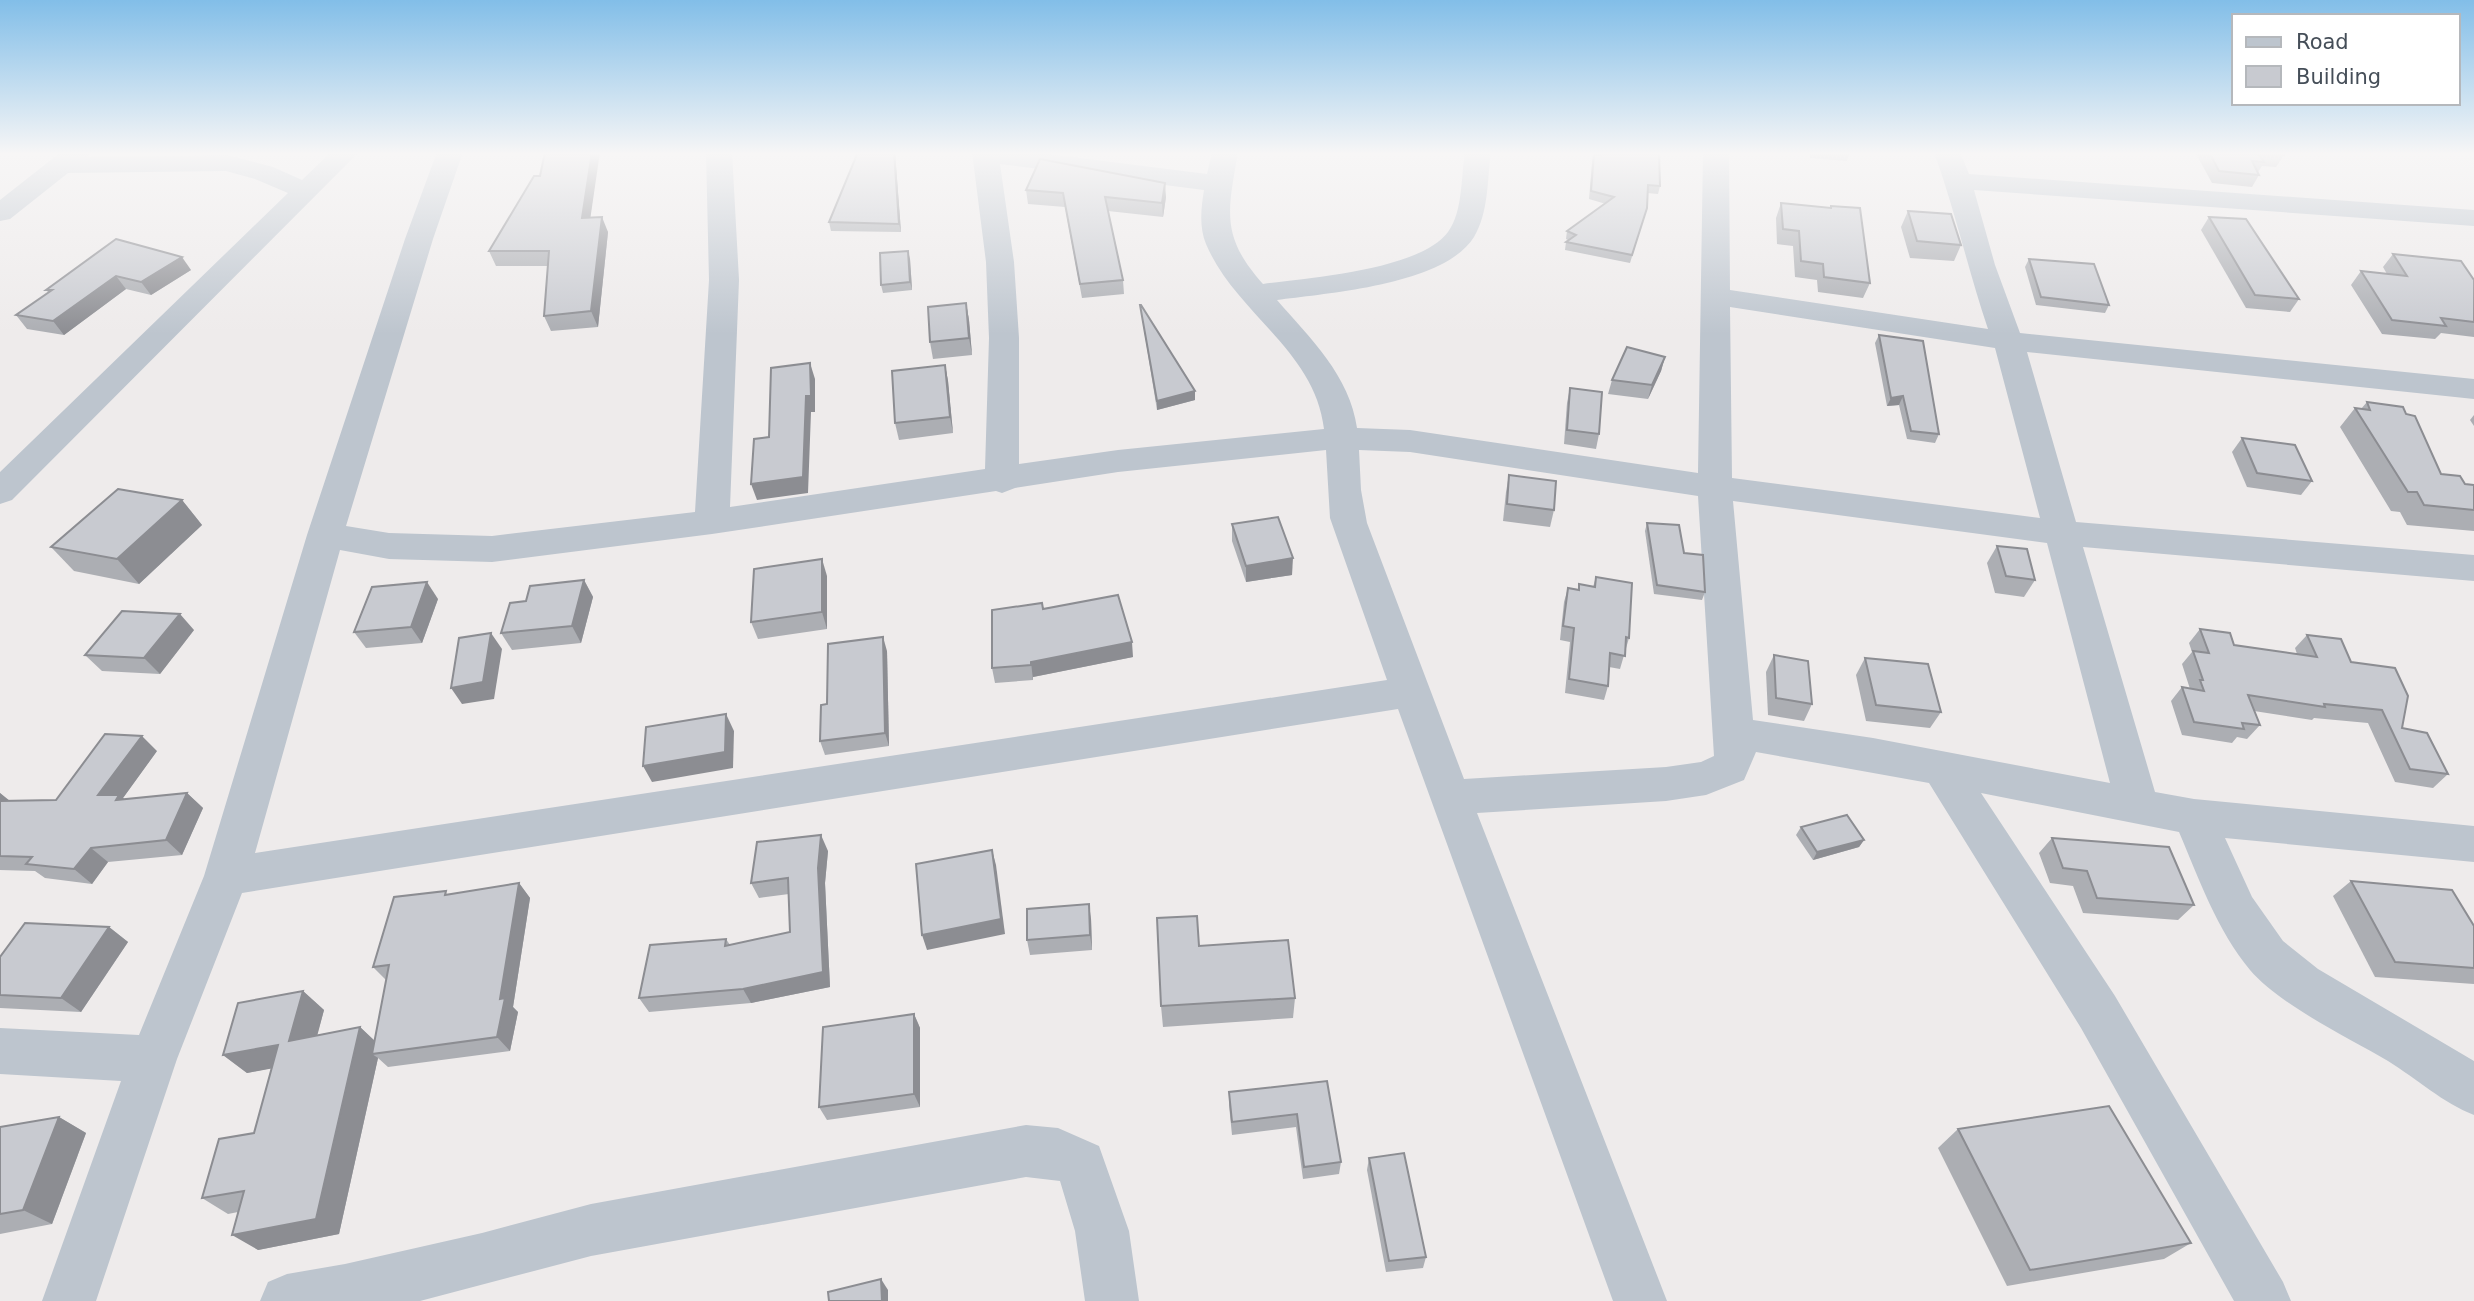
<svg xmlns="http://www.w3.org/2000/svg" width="2474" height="1301" viewBox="0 0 2474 1301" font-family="'DejaVu Sans',sans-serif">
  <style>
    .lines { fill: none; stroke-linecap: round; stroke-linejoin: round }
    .minor { fill: #bdc5ce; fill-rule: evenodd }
    .wall { fill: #acaeb3 }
    .shaded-wall { fill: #8c8d92 }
    .building { fill: #c8cad0; stroke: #8c8d92; stroke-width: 2 }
  </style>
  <rect width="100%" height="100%" fill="#eeebeb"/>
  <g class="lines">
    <g class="minor">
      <polygon points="61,152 91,152 88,157 227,155 273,167 302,180 331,152 359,152 12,500 0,504 0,472 288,193 255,179 226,171 68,173 10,219 0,221 0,200"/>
      <path d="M437 152H463L433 239 346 526 389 533 492 536 695 512 709 280 706 152H732L739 280 730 507 985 469 989 338 986 262 972 152H1032L1207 174 1212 152H1238C1228 211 1220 236 1263 284 1308 278 1420 270 1448 232 1463 212 1461 176 1465 152H1491C1487 180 1489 212 1474 237 1444 285 1328 293 1277 300 1310 338 1350 376 1357 428L1410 430 1698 473 1703 152H1729L1730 290 1988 329C1968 270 1955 210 1934 152H1960L1969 174 2474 210V226L1974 190 1995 265 2020 333 2474 379V399L2027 352 2076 522 2474 555V581L2083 547 2155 792 2194 799 2474 826V862L2225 838 2252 897 2283 941 2318 969 2474 1061V1115C2443 1103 2417 1079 2388 1061 2347 1037 2280 1005 2250 970 2217 930 2199 879 2179 832L1981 793 2115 996 2283 1282 2291 1301H2234L2081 1028 1929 783 1756 752 1744 780 1706 795 1666 801 1477 813 1667 1301H1613L1398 709 242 893 177 1059 96 1301H42L121 1081 0 1074V1028L139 1035 204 876 307 535 405 239ZM1000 164 1204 190C1201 208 1199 227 1206 244 1235 313 1315 350 1324 429L1118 450 1019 464V338L1014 262ZM1730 307 1995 348 2040 518 1732 478ZM1326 450 1330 518 1387 680 255 853 340 550 389 559 492 562 712 534 996 491 1002 493 1015 488 1118 472ZM1359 450 1410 452 1698 496 1714 756 1701 762 1666 767 1464 779 1367 523 1361 490ZM1733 501 2047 543 2110 783 1873 738 1753 720Z"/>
      <polygon points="1026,1125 1058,1128 1099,1146 1129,1231 1139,1301 1085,1301 1075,1231 1060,1181 1026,1177 591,1256 420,1301 260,1301 268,1282 287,1274 345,1264 482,1233 591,1204"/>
    </g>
  </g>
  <g class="wall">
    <polygon points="599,152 590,218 608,232 598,327 551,331 544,316 548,266 496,266 489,251 540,176"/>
    <polygon points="895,152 901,232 831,231 829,222"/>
    <polygon points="1599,152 1659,152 1660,186 1658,194 1647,193 1647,208 1630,263 1565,250 1566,242 1568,240 1566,239 1567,231 1606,204 1589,199 1592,162 1594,154 1599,154"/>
    <polygon points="1810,152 1850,152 1847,161 1810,158"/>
    <polygon points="2195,152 2283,152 2284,155 2276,167 2262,166 2258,172 2259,175 2252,187 2212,183"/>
    <polygon points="1026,190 1166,197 1163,217 1108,211 1123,280 1124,294 1082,298 1065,207 1028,204"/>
    <polygon points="1781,203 1830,208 1831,206 1870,283 1863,298 1818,292 1817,280 1795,277 1793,246 1777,244 1776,218"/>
    <polygon points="1908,211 1961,245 1954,261 1910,258 1901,227"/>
    <polygon points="2209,217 2299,299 2290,312 2246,308 2201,230"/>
    <polygon points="116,239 191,270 151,295 126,289 64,335 27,329 16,315 49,293 46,290"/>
    <polygon points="2393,254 2474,280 2474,337 2441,333 2435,339 2382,334 2351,285 2361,271 2387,274 2383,267"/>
    <polygon points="910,259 912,290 883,293 881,285"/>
    <polygon points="2029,259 2109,305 2105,313 2036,305 2025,267"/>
    <polygon points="966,303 969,320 972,355 933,359 930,342"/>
    <polygon points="1140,305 1195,400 1157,410"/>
    <polygon points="1879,335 1939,434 1935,443 1907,439 1899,405 1887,406 1875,343"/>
    <polygon points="1665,357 1661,371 1648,399 1608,394 1612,380"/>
    <polygon points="945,365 948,381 953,433 899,440 895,423"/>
    <polygon points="1570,388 1599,434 1596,449 1564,444 1567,403"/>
    <polygon points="2367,402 2441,474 2465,484 2474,485 2474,531 2407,525 2400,512 2391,511 2340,427 2355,408 2361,409"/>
    <polygon points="2474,415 2474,426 2470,420"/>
    <polygon points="2242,438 2312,481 2301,495 2247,487 2232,452"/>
    <polygon points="1509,475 1554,510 1550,527 1503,521 1506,492"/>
    <polygon points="182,500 202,525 139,584 74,571 51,547"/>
    <polygon points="1647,523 1684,553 1705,592 1702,600 1654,594 1645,531"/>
    <polygon points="1232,524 1292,575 1246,582 1232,541"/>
    <polygon points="1997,546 2035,580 2024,597 1995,593 1987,563"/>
    <polygon points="827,576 827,629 758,639 751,622"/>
    <polygon points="1596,577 1629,638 1620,669 1609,667 1608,686 1604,700 1565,693 1570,642 1560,640 1564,602 1568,588 1578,590 1579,584 1593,587"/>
    <polygon points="584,580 593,597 581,643 512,650 501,633 526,601"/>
    <polygon points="438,599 422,643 366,648 354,632"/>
    <polygon points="1043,609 1133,657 1033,677 1033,680 995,683 992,668"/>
    <polygon points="2200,629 2234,645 2297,654 2295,648 2307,635 2351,662 2402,728 2448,774 2433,788 2395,782 2368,723 2314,718 2312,720 2254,711 2260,725 2247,739 2237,737 2232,743 2182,735 2171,701 2182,687 2190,689 2182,664 2192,652 2189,643"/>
    <polygon points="194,630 160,674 102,671 85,655"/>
    <polygon points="887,651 889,746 825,755 820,741 827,704"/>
    <polygon points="1774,655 1812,704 1804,721 1768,715 1766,672"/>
    <polygon points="1865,658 1941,712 1930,728 1866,721 1856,675"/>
    <polygon points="157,751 123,798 124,799 187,793 203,808 182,855 108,862 92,884 45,878 35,871 0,870 0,793 9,801 56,800"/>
    <polygon points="1801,827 1864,840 1859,847 1813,860 1796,835"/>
    <polygon points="2052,838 2194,905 2178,920 2083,913 2073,886 2050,883 2039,853"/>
    <polygon points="828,851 825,883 830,987 751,1003 649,1012 639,998 726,939 730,945 790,932 789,894 759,898 751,883"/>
    <polygon points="2351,881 2474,926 2474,984 2375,977 2333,896"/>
    <polygon points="519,883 530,898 513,1007 518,1012 510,1051 388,1067 378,1058 339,1234 258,1250 238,1212 228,1214 202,1198 254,1133 272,1068 247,1073 223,1055 303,991 324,1010 317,1035 360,1027 375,1041 386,980 373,967 449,895"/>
    <polygon points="1091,919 1092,950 1030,955 1027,940"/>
    <polygon points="109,927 128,942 81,1012 0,1008 0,957"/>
    <polygon points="1199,946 1295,998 1293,1018 1163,1027 1161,1006"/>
    <polygon points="914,1014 920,1028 920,1107 827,1120 819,1107"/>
    <polygon points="1327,1081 1341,1162 1339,1174 1303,1179 1296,1127 1232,1135 1229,1105 1229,1092"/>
    <polygon points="59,1117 86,1133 52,1224 0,1234 0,1127"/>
    <polygon points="1958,1129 2191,1243 2164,1259 2007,1286 1938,1148"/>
    <polygon points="1369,1158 1426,1257 1423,1268 1386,1272 1367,1170"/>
  </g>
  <g class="shaded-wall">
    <polygon points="592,152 600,152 588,234 582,218"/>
    <polygon points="894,152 895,152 901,232 899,224"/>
    <polygon points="1165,183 1166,197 1163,217 1162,203"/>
    <polygon points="602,217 608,232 598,327 591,311"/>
    <polygon points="908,251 910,259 912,290 910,282"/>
    <polygon points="182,257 191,270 151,295 141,282"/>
    <polygon points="116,276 126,289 64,335 53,321"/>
    <polygon points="966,303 969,320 972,355 969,338"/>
    <polygon points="1665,357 1661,371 1648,399 1652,385"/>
    <polygon points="810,363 815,379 815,412 811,412 808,493 757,500 751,484 806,396"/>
    <polygon points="945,365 948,381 953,433 950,417"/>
    <polygon points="1195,391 1195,400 1157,410 1157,401"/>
    <polygon points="1903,396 1899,405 1887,406 1891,398"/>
    <polygon points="182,500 202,525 139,584 117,559"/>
    <polygon points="1293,558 1292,575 1246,582 1246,566"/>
    <polygon points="822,559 827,576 827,629 822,612"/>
    <polygon points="584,580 593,597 581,643 572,626"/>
    <polygon points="427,582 438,599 422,643 411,627"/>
    <polygon points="180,614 194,630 160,674 144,658"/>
    <polygon points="491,633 502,649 494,699 462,704 451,688"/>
    <polygon points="883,637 887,651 889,746 885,733"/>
    <polygon points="1132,642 1133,657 1033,677 1033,680 1031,662"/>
    <polygon points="726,714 734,731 733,768 652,782 643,766"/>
    <polygon points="142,736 157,751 123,798 136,810 98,795"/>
    <polygon points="0,793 15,805 0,810"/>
    <polygon points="187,793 203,808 182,855 166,840"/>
    <polygon points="821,835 828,851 825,883 830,987 751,1003 743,989 823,972 818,868"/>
    <polygon points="1864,840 1859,847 1813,860 1817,852"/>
    <polygon points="91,848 108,862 92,884 74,869"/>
    <polygon points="992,850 996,865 1005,934 927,950 922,935"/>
    <polygon points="519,883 530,898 513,1007 518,1012 510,1051 497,1037 500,999"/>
    <polygon points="1089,904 1091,919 1092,950 1090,935"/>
    <polygon points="109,927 128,942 81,1012 61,998"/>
    <polygon points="303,991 324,1010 311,1059 289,1041"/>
    <polygon points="914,1014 920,1028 920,1107 914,1094"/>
    <polygon points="360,1027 380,1046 372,1054 378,1058 339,1234 258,1250 232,1235"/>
    <polygon points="278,1045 301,1063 247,1073 223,1055"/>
    <polygon points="59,1117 86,1133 52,1224 23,1210"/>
    <polygon points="881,1279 888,1290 888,1301 882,1301"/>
  </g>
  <g class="building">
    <polygon points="545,152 592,152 582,218 602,217 591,311 544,316 549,251 489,251 534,176 540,176"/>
    <polygon points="858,152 894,152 899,224 829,222"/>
    <polygon points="1601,152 1659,152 1660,186 1648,185 1647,208 1632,255 1566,242 1576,235 1567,231 1614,197 1591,191 1594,154 1601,155"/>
    <polygon points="2209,152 2283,152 2284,155 2257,152 2264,162 2252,161 2259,175 2219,171"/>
    <polygon points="1040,159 1165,183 1162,203 1105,197 1123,280 1080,284 1063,193 1026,190"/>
    <polygon points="1781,203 1831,208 1831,206 1860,208 1870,283 1824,277 1823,264 1801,261 1799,231 1783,229"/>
    <polygon points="1908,211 1951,214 1961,245 1917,241"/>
    <polygon points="2209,217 2246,219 2299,299 2255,295"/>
    <polygon points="116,239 182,257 141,282 116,276 53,321 16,315 52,290 46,290"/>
    <polygon points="908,251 910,282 881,285 880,253"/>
    <polygon points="2393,254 2461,261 2474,280 2474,322 2441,318 2446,326 2392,320 2361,271 2407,276"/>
    <polygon points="2029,259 2094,264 2109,305 2041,297"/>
    <polygon points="966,303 969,338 930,342 928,307"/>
    <polygon points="1140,305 1141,305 1195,391 1157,401"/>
    <polygon points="1879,335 1923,341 1939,434 1911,431 1903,396 1891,398"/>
    <polygon points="1627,347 1665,357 1652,385 1612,380"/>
    <polygon points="810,363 811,396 806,396 803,477 751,484 754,439 769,437 771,368"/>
    <polygon points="945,365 950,417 895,423 892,371"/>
    <polygon points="1570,388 1602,392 1599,434 1567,430"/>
    <polygon points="2367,402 2403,407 2406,414 2415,416 2441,474 2460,476 2465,484 2474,485 2474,510 2424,505 2417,492 2408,492 2355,408 2370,410"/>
    <polygon points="2242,438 2295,445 2312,481 2257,473"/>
    <polygon points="1509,475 1556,481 1554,510 1507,504"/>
    <polygon points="118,489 182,500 117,559 51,547"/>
    <polygon points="1278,517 1293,558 1246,566 1232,524"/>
    <polygon points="1647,523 1679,525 1684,553 1703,555 1705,592 1657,585"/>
    <polygon points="1997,546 2027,549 2035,580 2006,576"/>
    <polygon points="822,559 822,612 751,622 754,569"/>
    <polygon points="1596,577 1632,583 1629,638 1626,637 1625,656 1610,653 1608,686 1569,679 1574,628 1563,626 1568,588 1579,590 1579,584 1595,587"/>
    <polygon points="584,580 572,626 501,633 510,603 526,601 530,586"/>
    <polygon points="427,582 411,627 354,632 372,587"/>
    <polygon points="1118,595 1132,642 1031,662 1031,665 992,668 992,610 1042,603 1043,609"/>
    <polygon points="122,611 180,614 144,658 85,655"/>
    <polygon points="2200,629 2230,633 2234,645 2317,657 2307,635 2341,639 2351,662 2395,668 2408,696 2402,728 2427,733 2448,774 2410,769 2382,710 2324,704 2325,707 2248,695 2260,725 2242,723 2244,729 2194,722 2182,687 2204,691 2200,680 2203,680 2193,651 2209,653"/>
    <polygon points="491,633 483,682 451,688 459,638"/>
    <polygon points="883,637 885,733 820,741 821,705 827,704 828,644"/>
    <polygon points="1774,655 1808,661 1812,704 1776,698"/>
    <polygon points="1865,658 1928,664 1941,712 1876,705"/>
    <polygon points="726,714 725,752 643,766 646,727"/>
    <polygon points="105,734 142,736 98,795 119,795 116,800 187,793 166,840 91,848 74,869 26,864 32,857 0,856 0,801 56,800"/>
    <polygon points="1847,815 1864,840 1817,852 1801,827"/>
    <polygon points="821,835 818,868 823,972 743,989 639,998 650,945 726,939 725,946 790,932 788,878 751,883 757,842"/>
    <polygon points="2052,838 2169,847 2194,905 2097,898 2087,871 2063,868"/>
    <polygon points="992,850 1001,919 922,935 916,864"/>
    <polygon points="2351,881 2452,890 2474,926 2474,968 2395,962"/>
    <polygon points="519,883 500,999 505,998 497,1037 372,1054 389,965 373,967 394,897 446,891 445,895"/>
    <polygon points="1089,904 1090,935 1027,940 1027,909"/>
    <polygon points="1197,916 1199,946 1288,940 1295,998 1161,1006 1157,918"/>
    <polygon points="25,923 109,927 61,998 0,995 0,957"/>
    <polygon points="303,991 289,1041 360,1027 316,1219 232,1235 244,1191 202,1198 219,1139 254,1133 278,1045 223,1055 238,1003"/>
    <polygon points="914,1014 914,1094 819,1107 823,1027"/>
    <polygon points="1327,1081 1341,1162 1304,1167 1297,1114 1232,1122 1229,1092"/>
    <polygon points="2109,1106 2191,1243 2030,1270 1958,1129"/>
    <polygon points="59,1117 23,1210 0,1214 0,1127"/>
    <polygon points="1404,1153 1426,1257 1389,1261 1369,1158"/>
    <polygon points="881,1279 882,1301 829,1301 828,1292"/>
  </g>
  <linearGradient id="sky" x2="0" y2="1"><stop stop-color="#82bee8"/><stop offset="0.46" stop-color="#f7f6f6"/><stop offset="1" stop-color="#f7f6f6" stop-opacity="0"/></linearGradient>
  <rect width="2474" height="334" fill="url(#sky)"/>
  <rect x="2232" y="14" width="228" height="91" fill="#ffffff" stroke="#b5b8bc" stroke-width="2"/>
  <rect x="2246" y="37" width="35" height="10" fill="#bdc5ce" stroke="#b5b8bc" stroke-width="2"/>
  <text x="2296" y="49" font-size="21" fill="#454e58">Road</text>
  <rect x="2246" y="66" width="35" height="21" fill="#c8cad0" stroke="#b5b8bc" stroke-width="2"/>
  <text x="2296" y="84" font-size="21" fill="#454e58">Building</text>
</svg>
